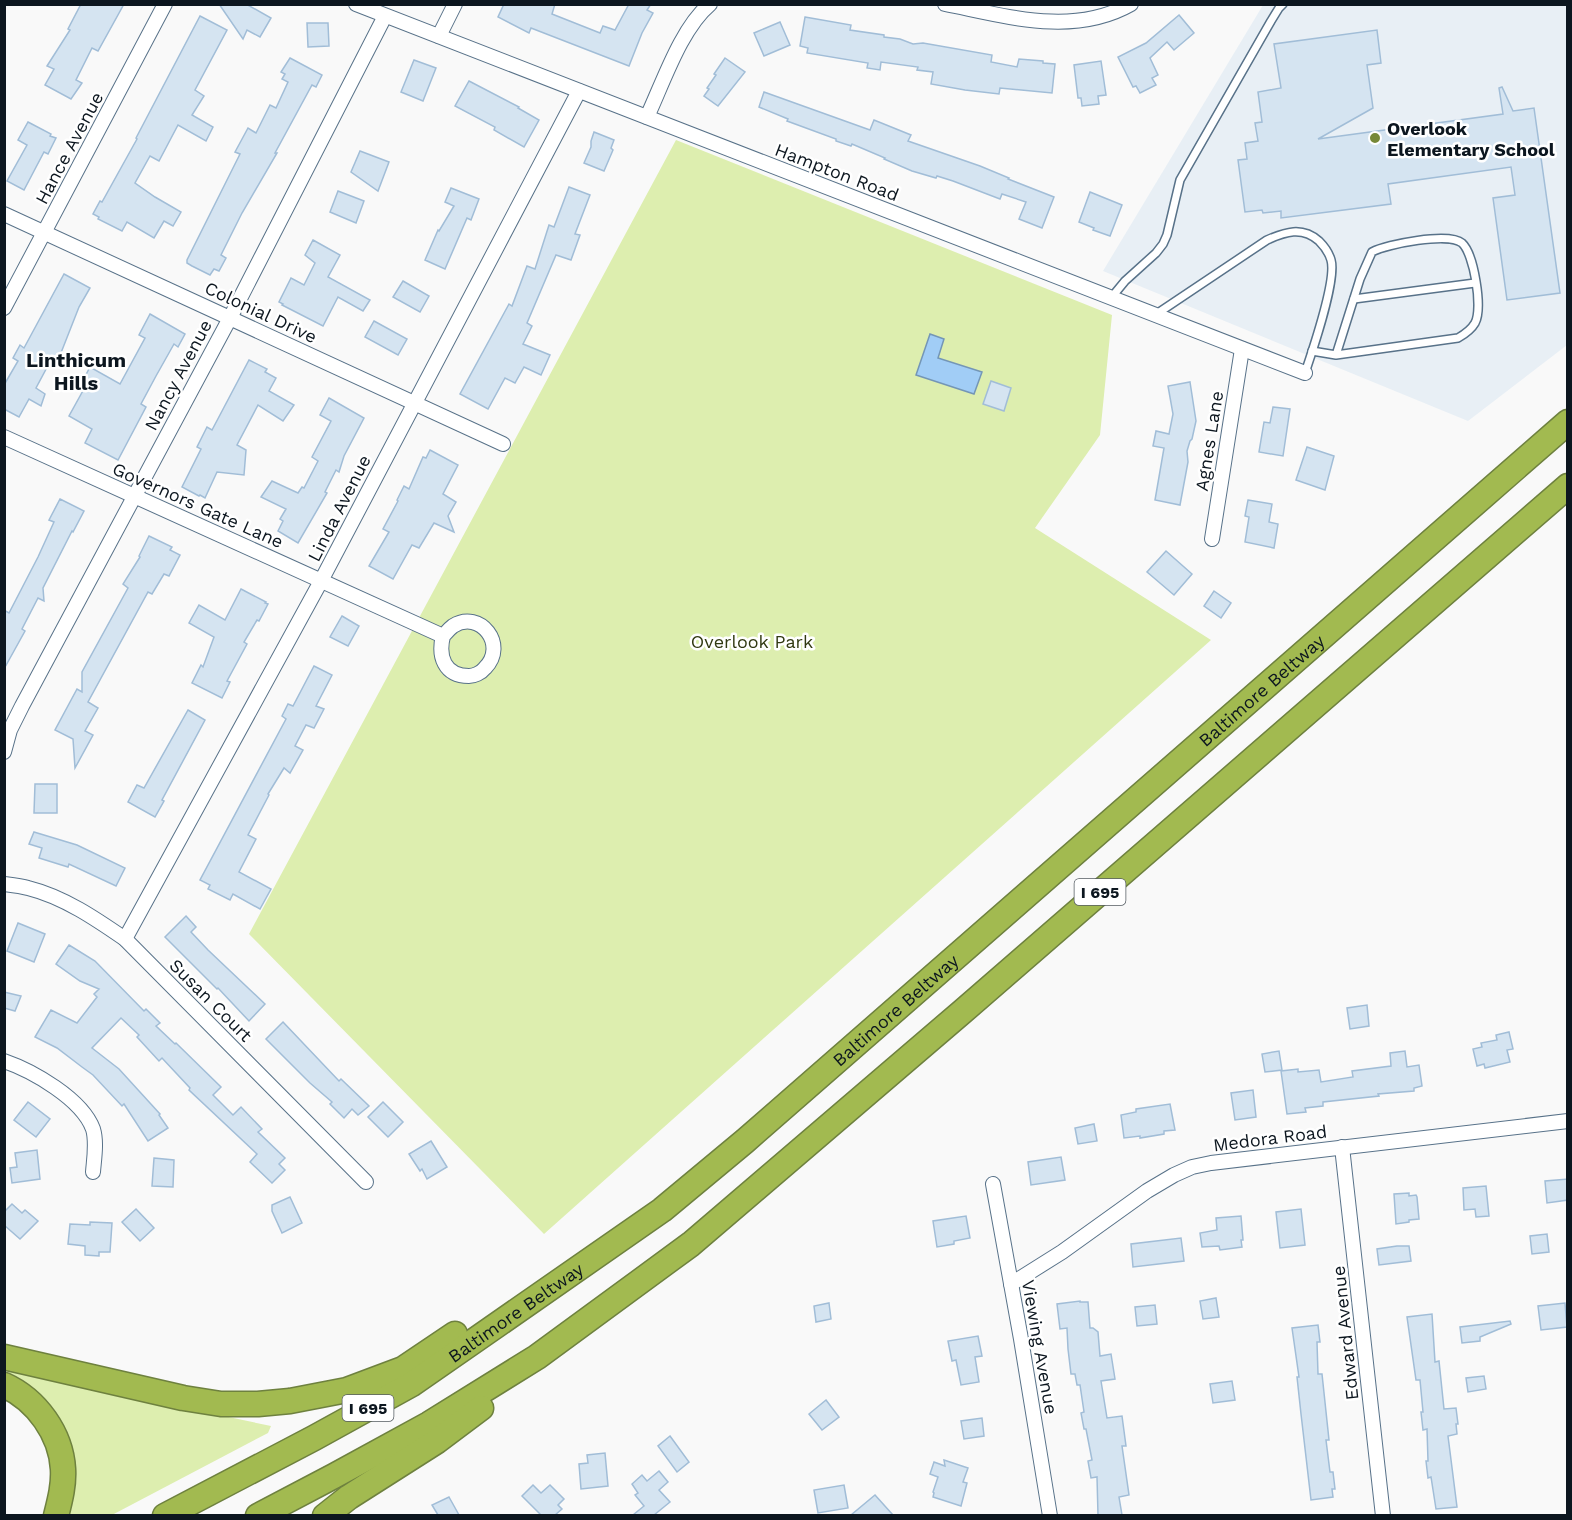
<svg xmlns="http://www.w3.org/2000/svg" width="1572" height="1520" viewBox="0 0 1572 1520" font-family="'Work Sans',sans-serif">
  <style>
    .built { fill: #e8eff5 }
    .green { fill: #ddeeaf }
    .water { fill: #a1cdf6; stroke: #7496b6; stroke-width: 1.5 }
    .building { fill: #d5e4f1; stroke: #a1bdd7; stroke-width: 1.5 }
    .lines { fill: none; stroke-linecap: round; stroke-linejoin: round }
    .service-casing { stroke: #587289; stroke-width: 10 }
    .minor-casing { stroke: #587289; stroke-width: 16 }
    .motorway-casing { stroke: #6e813f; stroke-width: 27 }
    .service { stroke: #fff; stroke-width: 7 }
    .minor { stroke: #fff; stroke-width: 14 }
    .motorway { stroke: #a2ba50; stroke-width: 24 }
    .poi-dot { fill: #768838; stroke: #fff; stroke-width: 2 }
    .labels { text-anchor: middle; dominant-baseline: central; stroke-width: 5; stroke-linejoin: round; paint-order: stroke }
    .shield { fill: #fff; stroke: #555c62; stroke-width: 1.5 }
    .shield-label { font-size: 16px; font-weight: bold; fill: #0c161f }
    .poi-label { font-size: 18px; font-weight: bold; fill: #0c161f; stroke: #fff; text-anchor: start }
    .street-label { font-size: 18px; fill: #0c161f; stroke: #fff }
    .park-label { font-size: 18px; fill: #313912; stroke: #fff }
    .neighbourhood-label { font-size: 20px; font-weight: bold; fill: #0c161f; stroke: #fff }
  </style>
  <rect width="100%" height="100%" fill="#f9f9f9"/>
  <polygon class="built" points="1263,5 1567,5 1567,345 1468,421 1103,271"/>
  <g class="green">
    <polygon points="676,140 1112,315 1100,435 1035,528 1211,640 544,1234 249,934"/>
    <polygon points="5,1370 271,1426 268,1433 112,1515 67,1515 38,1396"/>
  </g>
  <polygon class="water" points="930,334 944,339 938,358 982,372 974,394 916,375"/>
  <g class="building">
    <polygon points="81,4 124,4 98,51 92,48 76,80 82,83 71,99 45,85 54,69 47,66 70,30 68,29"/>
    <polygon points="219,4 246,4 271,18 260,37 247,30 243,39"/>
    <polygon points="504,4 555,4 552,14 600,33 603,26 615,30 629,4 651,4 647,10 653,13 642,33 629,66 531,28 529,33 498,17"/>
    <polygon points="1179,15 1194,33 1174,50 1167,42 1150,58 1158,75 1152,78 1156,85 1140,93 1136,86 1133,87 1118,57 1146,43"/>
    <polygon points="200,16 227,30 195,90 204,96 192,115 213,127 206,141 178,125 159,161 150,156 135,183 155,197 181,212 173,226 164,221 154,238 127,222 122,231 98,219 99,217 93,214 100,201 102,202 137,139 136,138"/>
    <polygon points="805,17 851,25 850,30 884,35 884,37 900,39 913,44 923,43 992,55 991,62 1017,67 1019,59 1043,61 1043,63 1055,64 1052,93 1000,88 999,94 965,90 931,84 933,72 917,70 918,67 881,62 880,70 867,68 868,63 807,53 808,48 800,46"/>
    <polygon points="780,22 790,45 764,56 754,33"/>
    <polygon points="307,23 328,23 329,46 308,47"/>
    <polygon points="1377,30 1381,63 1367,65 1373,108 1318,139 1503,114 1499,88 1502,87 1513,111 1534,108 1560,293 1507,300 1493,198 1515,195 1511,167 1388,184 1391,204 1281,218 1281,211 1263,213 1262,210 1245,212 1238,160 1247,159 1245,143 1258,141 1255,123 1262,122 1258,92 1281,88 1274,44"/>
    <polygon points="290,58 322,75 316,87 312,85 275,153 277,153 242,213 221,255 226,258 219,271 214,269 210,275 192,266 187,263 187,260 240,154 235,152 248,128 256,133 270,105 276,108 288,82 282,79 285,74 281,72"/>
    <polygon points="725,58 745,72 718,106 704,96 709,89 707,88 716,75 714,74"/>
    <polygon points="414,60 436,68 423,101 401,92"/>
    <polygon points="1101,61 1106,95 1098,96 1099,104 1082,106 1081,98 1078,98 1074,65"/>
    <polygon points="469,81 519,107 518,108 539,120 524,147 494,130 495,127 455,106"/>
    <polygon points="764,92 870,130 874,120 911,135 908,141 980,166 1009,178 1008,179 1054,197 1042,228 1019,219 1026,202 1002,194 1000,199 953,181 937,176 936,178 912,171 884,159 885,158 852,144 851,146 836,141 836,139 787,121 788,119 759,107"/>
    <polygon points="28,122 51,134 50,136 56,138 48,154 44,152 24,190 7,181 27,145 18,140"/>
    <polygon points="594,132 614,140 611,148 613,150 604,171 584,163 591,147 591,141"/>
    <polygon points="360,151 389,162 378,191 351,172"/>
    <polygon points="569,187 590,195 575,234 580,235 571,260 556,255 527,323 532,326 523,344 550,355 541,375 524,367 515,383 505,378 488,409 460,394 509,304 512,306 527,266 535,269 549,225 554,227"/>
    <polygon points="451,188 479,199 471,220 467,218 445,269 425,260 438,230 439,231 454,206 445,202"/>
    <polygon points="338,191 364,201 356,223 330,212"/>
    <polygon points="1090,192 1122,205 1110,236 1093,230 1094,228 1079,222"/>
    <polygon points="313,240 340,255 328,277 370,300 363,311 338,297 323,326 282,305 283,304 279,302 291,278 304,285 315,263 305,255"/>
    <polygon points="64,274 90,288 79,307 57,363 51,360 36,388 45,394 41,406 29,399 19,417 4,409 4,385 18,361 13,358 20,345 24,348"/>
    <polygon points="403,281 429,296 420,312 393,297"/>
    <polygon points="150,314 185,334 178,347 174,344 156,376 141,404 146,407 118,460 85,443 92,429 69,416 85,387 81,384 90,367 120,384 145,338 139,335"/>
    <polygon points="374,321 407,339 398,355 365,337"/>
    <polygon points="249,360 267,369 265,372 276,378 269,391 294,405 283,421 258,405 237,445 246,450 244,475 217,472 205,498 200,495 199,496 182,487 201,449 197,447 207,427 212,430"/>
    <polygon points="991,381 1011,388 1004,411 983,404"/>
    <polygon points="1190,382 1196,421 1192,439 1190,441 1187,451 1188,462 1180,505 1155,500 1164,448 1153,446 1156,431 1169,434 1173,414 1168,386"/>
    <polygon points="329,398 364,418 344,456 339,472 336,470 325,492 327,493 298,543 278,531 283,521 280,519 286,509 261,497 272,481 298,493 302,487 304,488 318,461 312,457 331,421 320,415"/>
    <polygon points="1273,407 1290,409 1283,456 1259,452 1264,422 1270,423"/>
    <polygon points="1307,447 1334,456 1325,490 1296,480"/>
    <polygon points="430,450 458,465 443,494 456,502 448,516 454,532 434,523 419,548 412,545 393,579 369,566 389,532 383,529 398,501 397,500 404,486 409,489 423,457 426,458"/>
    <polygon points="60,499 84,511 73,532 72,531 43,588 44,601 38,598 22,629 25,631 4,669 4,610 9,613 38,557 54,522 49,520"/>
    <polygon points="1248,500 1272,504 1269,522 1278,524 1274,548 1245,542 1249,517 1245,516"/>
    <polygon points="149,536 172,547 170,550 180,555 169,576 164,574 152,594 148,592 88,702 98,708 85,731 93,735 75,768 73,739 55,730 77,689 82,692 82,672 128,588 123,584 140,557 139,556"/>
    <polygon points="1166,551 1192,574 1174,595 1147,572"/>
    <polygon points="241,589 266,602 265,603 268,604 259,621 257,620 244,642 247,644 227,681 230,682 222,698 192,683 201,665 203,667 214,637 189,623 199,605 225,620"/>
    <polygon points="1214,591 1231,603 1221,618 1204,606"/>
    <polygon points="342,616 359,626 348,646 330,637"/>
    <polygon points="314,666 332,675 316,706 324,709 314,728 306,725 295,746 303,750 290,773 284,768 268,794 269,795 248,835 256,839 239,872 271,889 260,909 233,894 230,900 208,889 210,885 200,880 286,719 282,716 288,704 293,706"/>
    <polygon points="188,710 205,720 162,800 164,801 155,817 128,802 137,785 144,788"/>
    <polygon points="35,784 57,784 57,813 34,813"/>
    <polygon points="34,832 77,845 125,868 116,886 69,864 68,867 39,858 42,848 29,844"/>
    <polygon points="186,916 196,927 191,932 208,950 265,1004 249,1021 218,988 217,989 165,937"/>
    <polygon points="18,923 45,934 34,962 7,951"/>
    <polygon points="69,945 95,961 144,1011 146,1009 160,1023 156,1026 175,1044 176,1043 221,1087 213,1095 233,1115 241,1107 262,1129 258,1132 285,1158 279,1164 285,1170 272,1183 250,1162 257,1154 189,1090 190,1088 162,1058 159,1061 137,1037 139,1035 121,1018 92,1048 119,1069 160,1114 159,1115 168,1128 148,1141 124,1104 122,1106 93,1075 82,1067 57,1048 35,1037 51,1010 77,1023 97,997 94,994 99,989 80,981 56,964"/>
    <polygon points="4,992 21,996 15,1011 4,1008"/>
    <polygon points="1367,1005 1369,1026 1350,1029 1347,1008"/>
    <polygon points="283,1022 339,1081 341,1079 369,1106 358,1115 352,1109 344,1118 330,1104 332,1102 310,1083 266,1039"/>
    <polygon points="1509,1032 1513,1049 1507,1050 1510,1062 1485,1068 1484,1064 1477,1066 1473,1049 1482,1047 1481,1043 1497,1040 1496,1035"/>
    <polygon points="1279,1051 1282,1070 1265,1072 1262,1054"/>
    <polygon points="1405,1051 1407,1067 1419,1065 1422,1086 1414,1088 1414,1091 1378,1094 1379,1096 1323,1102 1323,1106 1305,1108 1306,1112 1287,1114 1281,1071 1298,1069 1298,1072 1319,1070 1321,1082 1353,1077 1352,1071 1391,1066 1390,1053"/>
    <polygon points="1253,1090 1256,1117 1235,1120 1231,1093"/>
    <polygon points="28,1102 50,1119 36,1137 14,1120"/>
    <polygon points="383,1102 403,1122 388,1137 368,1117"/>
    <polygon points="1170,1104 1175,1130 1164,1131 1164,1134 1140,1138 1140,1136 1124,1138 1121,1115 1136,1112 1136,1109"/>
    <polygon points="1094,1124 1097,1141 1078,1144 1075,1128"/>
    <polygon points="431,1141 447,1167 427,1179 422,1169 420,1171 409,1154"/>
    <polygon points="37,1150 40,1179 12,1183 10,1168 17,1167 15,1153"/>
    <polygon points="1061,1157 1065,1180 1031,1185 1028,1162"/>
    <polygon points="154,1158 174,1160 173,1187 152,1186"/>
    <polygon points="1568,1179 1568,1200 1547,1203 1545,1181"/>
    <polygon points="1486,1186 1489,1216 1476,1217 1475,1209 1464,1210 1463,1188"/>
    <polygon points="1409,1193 1409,1196 1416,1195 1417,1197 1419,1219 1409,1220 1409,1222 1396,1224 1394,1194"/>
    <polygon points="290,1197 302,1223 282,1233 272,1211 272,1205"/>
    <polygon points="12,1204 22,1213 25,1210 38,1221 20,1239 4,1225 4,1212"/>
    <polygon points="136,1209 154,1228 140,1241 122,1222"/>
    <polygon points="1301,1209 1305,1245 1280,1248 1276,1212"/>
    <polygon points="966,1216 970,1238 954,1241 954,1244 937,1247 933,1221"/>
    <polygon points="1241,1216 1243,1240 1241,1240 1242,1247 1220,1250 1219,1246 1202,1247 1200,1233 1217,1230 1216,1218"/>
    <polygon points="90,1222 112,1223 110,1252 99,1252 99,1256 85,1255 85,1246 68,1244 70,1224 90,1225"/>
    <polygon points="1547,1234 1549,1252 1532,1254 1530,1236"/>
    <polygon points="1181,1238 1184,1261 1133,1267 1131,1244"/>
    <polygon points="1397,1246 1409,1246 1411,1261 1379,1265 1377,1249"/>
    <polygon points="1216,1298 1219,1317 1203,1319 1200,1301"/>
    <polygon points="1080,1301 1080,1302 1088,1302 1090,1328 1093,1328 1098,1332 1100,1356 1111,1354 1115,1379 1101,1381 1107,1418 1122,1416 1126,1446 1122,1446 1129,1495 1119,1497 1122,1515 1098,1515 1097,1477 1091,1478 1088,1461 1092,1460 1086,1429 1084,1429 1081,1413 1084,1412 1080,1385 1077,1385 1075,1374 1071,1374 1068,1349 1067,1328 1060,1329 1057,1304"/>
    <polygon points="829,1303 831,1319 816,1322 814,1306"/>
    <polygon points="1565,1303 1567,1327 1541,1330 1538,1306"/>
    <polygon points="1155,1305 1157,1324 1137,1326 1135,1307"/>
    <polygon points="1432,1314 1435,1362 1439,1361 1444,1409 1456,1408 1458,1424 1456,1424 1457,1434 1448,1436 1457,1507 1436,1509 1431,1477 1428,1478 1426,1461 1428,1461 1427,1429 1423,1430 1421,1412 1423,1412 1420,1380 1416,1380 1407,1317"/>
    <polygon points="1510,1321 1511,1324 1480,1337 1480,1341 1462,1343 1460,1327"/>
    <polygon points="1318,1325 1320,1342 1317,1342 1318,1374 1322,1374 1329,1440 1326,1440 1330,1472 1333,1472 1335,1489 1332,1489 1333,1497 1311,1500 1301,1414 1297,1377 1299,1377 1292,1328"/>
    <polygon points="978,1336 982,1356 975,1357 979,1382 961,1385 956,1360 952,1361 948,1341"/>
    <polygon points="1484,1376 1486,1389 1468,1392 1466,1378"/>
    <polygon points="1232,1381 1235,1400 1213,1403 1210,1384"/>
    <polygon points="826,1400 839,1417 822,1430 809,1414"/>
    <polygon points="982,1418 984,1436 964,1439 961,1421"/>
    <polygon points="670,1436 689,1462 677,1472 658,1446"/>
    <polygon points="605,1453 608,1486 581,1489 579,1464 588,1463 587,1455"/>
    <polygon points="944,1460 968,1468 963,1482 967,1483 961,1506 933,1497 934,1493 933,1492 938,1477 930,1474 934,1462 945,1466"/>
    <polygon points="659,1471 668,1482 659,1490 670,1502 654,1515 633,1515 644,1506 635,1495 638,1493 632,1484 642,1475 647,1481"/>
    <polygon points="533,1485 541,1493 550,1485 564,1499 558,1505 562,1509 555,1515 541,1515 522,1496"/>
    <polygon points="844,1485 848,1508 818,1513 814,1490"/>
    <polygon points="875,1495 893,1515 851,1515"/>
    <polygon points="449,1497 459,1515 438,1515 432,1505"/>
  </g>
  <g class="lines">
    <defs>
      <g id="service">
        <polyline points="1111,298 1125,281 1156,253 1163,244 1167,235 1180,180 1271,21 1279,8 1283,4"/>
        <polyline points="1354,299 1475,283"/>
        <path d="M1155 315 1267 240C1285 232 1302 226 1319 241 1324 246 1329 253 1331 260 1337 280 1312 352 1305 373"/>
        <path d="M1312 351 1336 355 1458 338C1465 334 1471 330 1475 323 1483 308 1474 254 1462 243 1449 232 1387 244 1372 252L1360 279 1336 355"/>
      </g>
      <g id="minor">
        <polyline points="356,4 1305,373"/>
        <path d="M945 4C1006 16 1073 37 1131 4"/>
        <polyline points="439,36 455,4"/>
        <path d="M647 117C663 83 681 28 710 4"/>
        <polyline points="4,214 503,444"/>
        <polyline points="4,308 165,4"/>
        <path d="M4 437 443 636C438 656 444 676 469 676 474 676 481 673 485 668 508 645 480 609 453 626 449 629 446 633 443 636"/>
        <polyline points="1212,539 1242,349"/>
        <polyline points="4,752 10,730 22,706 230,318 385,16"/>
        <path d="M4 884C12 885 21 886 28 888 64 897 96 919 125 939L366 1182"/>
        <polyline points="125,939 321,581 579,91"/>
        <path d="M4 1061C33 1071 82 1099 93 1129 97 1142 94 1159 93 1172"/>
        <polyline points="1342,1147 1383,1516"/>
        <polyline points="993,1184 1021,1339 1050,1516"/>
        <polyline points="1011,1284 1062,1252 1147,1191 1174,1175 1192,1167 1211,1163 1568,1121"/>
      </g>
      <g id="motorway">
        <polyline points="4,1357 183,1398 221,1404 258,1404 290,1401 347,1390 403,1369 455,1334"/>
        <path d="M4 1385C37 1400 61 1434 63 1469 64 1485 60 1500 56 1516"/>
        <path id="s1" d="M165 1516 314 1438 412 1384 662 1210 745 1141 1568 422"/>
        <polyline points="258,1516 334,1476 429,1424 537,1357 691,1244 962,1012 1568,486"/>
        <polyline points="325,1516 349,1497 437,1441 481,1408"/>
      </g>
    </defs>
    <use href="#service" class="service-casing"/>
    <use href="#minor" class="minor-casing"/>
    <use href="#motorway" class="motorway-casing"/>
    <use href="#service" class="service"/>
    <use href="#minor" class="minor"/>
    <use href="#motorway" class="motorway"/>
  </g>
  <circle class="poi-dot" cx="1375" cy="138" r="6"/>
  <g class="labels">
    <g class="shield">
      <rect x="1074.5" y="879" width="51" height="26" rx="4.5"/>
      <rect x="342.5" y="1395" width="51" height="26" rx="4.5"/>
    </g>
    <g class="shield-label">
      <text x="1100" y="892">I 695</text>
      <text x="368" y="1408">I 695</text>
    </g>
    <g class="poi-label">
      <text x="1387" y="128">Overlook<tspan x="1387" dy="21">Elementary School</tspan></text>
    </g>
    <g class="street-label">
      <text transform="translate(69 148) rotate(-62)">Hance Avenue</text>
      <text transform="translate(837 172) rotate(21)">Hampton Road</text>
      <text transform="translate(261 312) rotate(25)">Colonial Drive</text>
      <text transform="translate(178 375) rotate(-62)">Nancy Avenue</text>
      <text transform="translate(1209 441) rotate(-81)">Agnes Lane</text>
      <text transform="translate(198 505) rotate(24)">Governors Gate Lane</text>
      <text transform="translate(339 508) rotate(-63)">Linda Avenue</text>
      <text stroke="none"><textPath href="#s1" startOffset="1378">Baltimore Beltway</textPath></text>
      <text transform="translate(211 1000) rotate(45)">Susan Court</text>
      <text stroke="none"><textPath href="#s1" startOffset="892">Baltimore Beltway</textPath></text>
      <text transform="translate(1270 1138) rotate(-7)">Medora Road</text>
      <text stroke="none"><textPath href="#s1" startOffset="406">Baltimore Beltway</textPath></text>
      <text transform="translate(1345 1333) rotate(-96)">Edward Avenue</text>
      <text transform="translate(1040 1347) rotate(80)">Viewing Avenue</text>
    </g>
    <g class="park-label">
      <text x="752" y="641">Overlook Park</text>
    </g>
    <g class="neighbourhood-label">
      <text x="76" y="360">Linthicum<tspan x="76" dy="23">Hills</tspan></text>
    </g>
  </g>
  <rect width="1572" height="1520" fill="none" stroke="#0c161f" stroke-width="12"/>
</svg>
